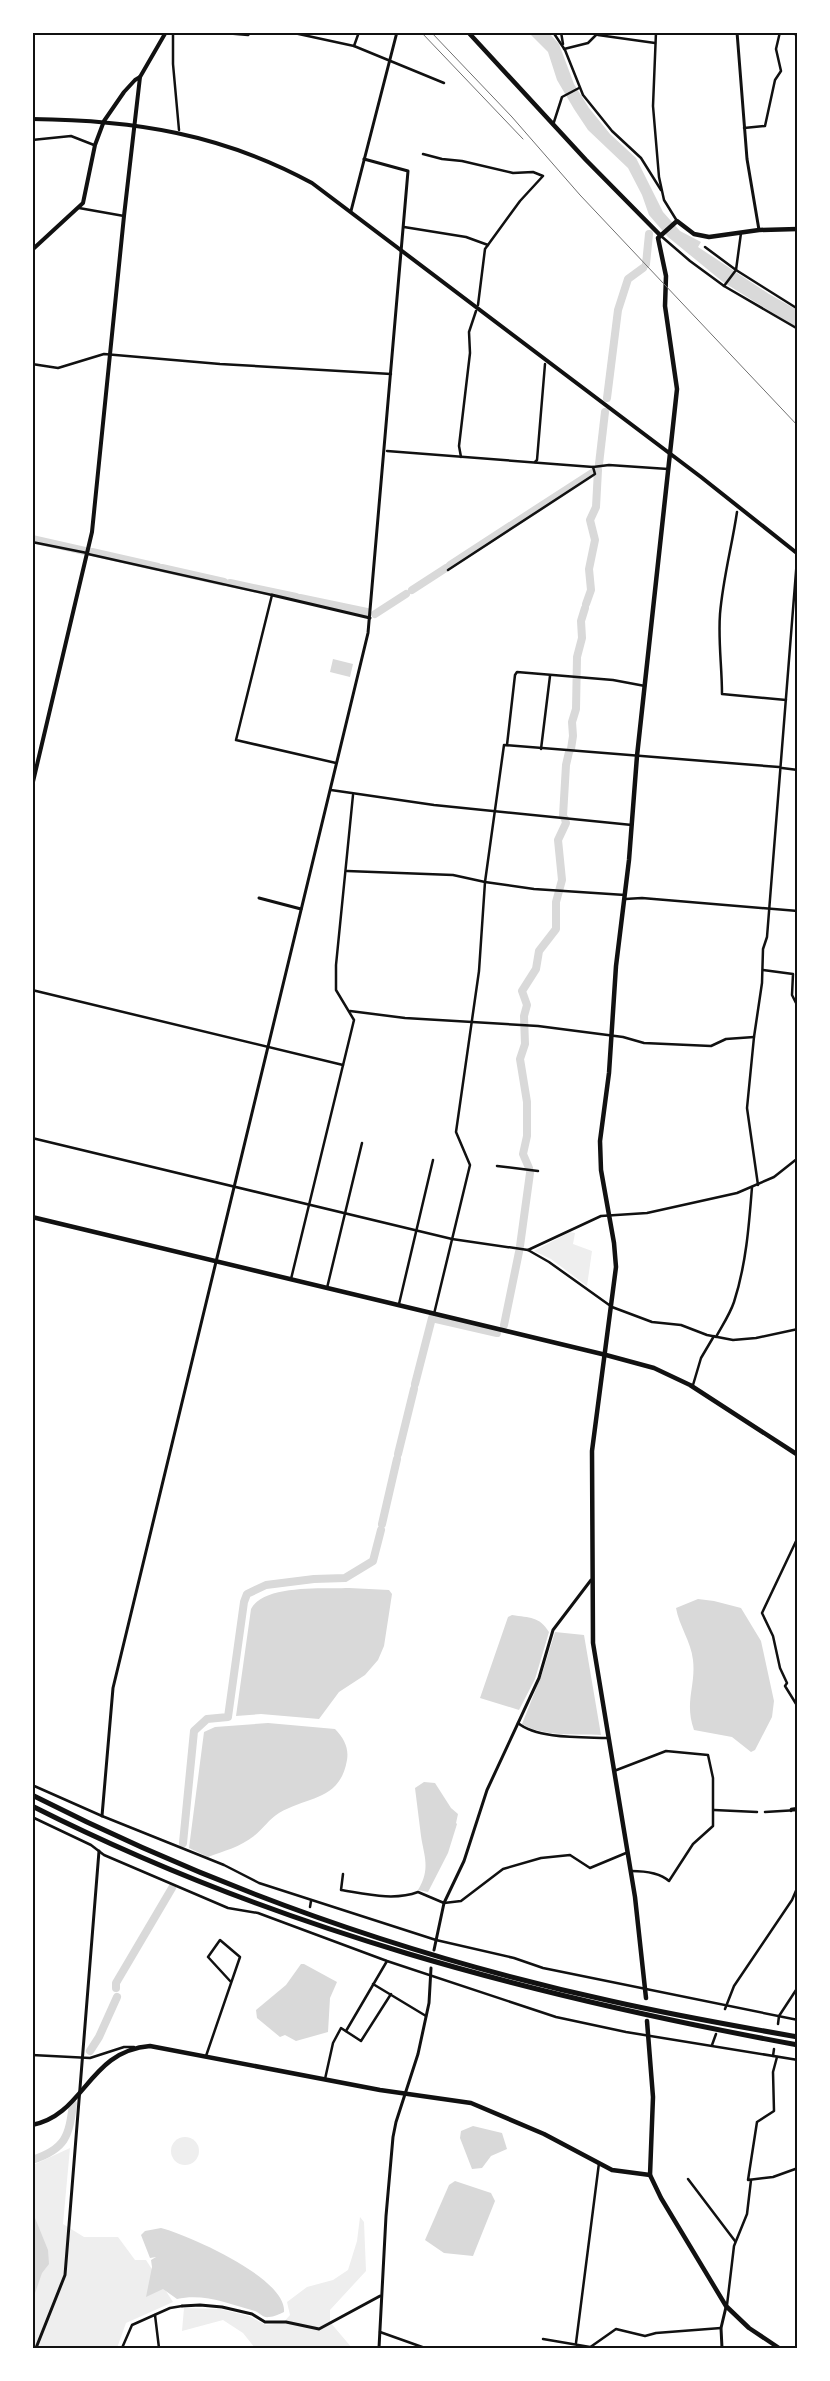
<svg xmlns="http://www.w3.org/2000/svg" width="830" height="2381" viewBox="0 0 830 2381" font-family="Inter,sans-serif">
  <style>
    .green { fill: #eee }
    .water { fill: #d9d9d9 }
    .lines { fill: none; stroke-linecap: round; stroke-linejoin: round }
    .river { stroke: #d9d9d9; stroke-width: 8 }
    .minor { stroke: #111; stroke-width: 2.5 }
    .tertiary { stroke: #111; stroke-width: 3 }
    .secondary { stroke: #111; stroke-width: 4 }
    .primary { stroke: #111; stroke-width: 4.5 }
    .trunk { stroke: #111; stroke-width: 4.5 }
    .motorway { stroke: #111; stroke-width: 5 }
    .rail { stroke: #707070; stroke-width: 1 }
    .neatline { fill: none; stroke: #111; stroke-width: 2 }
  </style>
  <rect width="100%" height="100%" fill="#fff"/>
  <g class="green">
    <polygon points="570,1232 575,1233 573,1244 592,1251 587,1286 551,1259 534,1251"/>
    <circle cx="185" cy="2151" r="14"/>
    <polygon points="70,2148 63,2224 84,2237 118,2237 135,2260 146,2260 173,2302 126,2323 117,2348 33,2348 33,2165"/>
    <polygon points="360,2217 364,2222 366,2271 330,2310 330,2322 352,2348 255,2348 243,2333 223,2320 182,2331 184,2308 220,2309 249,2316 266,2325 283,2323 290,2315 287,2302 307,2287 333,2280 348,2270 357,2241"/>
  </g>
  <g class="water">
    <polygon points="529,33 549,33 559,44 574,84 589,108 610,134 636,158 663,212 680,231 701,242 698,247 769,294 797,310 797,328 723,282 668,237 649,215 642,195 628,168 588,130 574,109 557,80 548,52"/>
    <polygon points="333,659 353,664 350,677 330,672"/>
    <path d="M349 1588 389 1590 392 1594 384 1646 378 1660 365 1675 339 1692 319 1719 261 1714 236 1716 251 1609C264 1584 323 1589 349 1588Z"/>
    <path d="M698 1599 714 1601 741 1608 761 1641 774 1701 772 1717 755 1750 751 1752 732 1737 694 1730C684 1702 696 1686 693 1660 691 1641 679 1626 676 1608Z"/>
    <path d="M512 1615C530 1618 539 1616 549 1632L535 1679 519 1710 480 1698 508 1617Z"/>
    <path d="M555 1632 584 1635 601 1735C577 1734 543 1737 522 1724L542 1674Z"/>
    <path d="M268 1723 335 1729C344 1738 349 1748 347 1760 340 1801 308 1796 279 1813 269 1819 263 1829 254 1836 240 1847 224 1851 208 1857L189 1848 204 1732 215 1727Z"/>
    <path d="M424 1782 435 1783 451 1808 458 1814 456 1823 457 1824 448 1853 428 1892 418 1890C431 1869 424 1856 421 1836 419 1820 417 1804 415 1788Z"/>
    <polygon points="301,1964 304,1964 337,1982 330,1998 328,2032 296,2041 285,2035 280,2037 257,2018 256,2010 286,1985"/>
    <polygon points="473,2126 502,2133 507,2149 491,2156 482,2168 472,2169 460,2138 461,2131"/>
    <polygon points="455,2181 491,2193 495,2201 473,2256 444,2253 425,2240 449,2185"/>
    <polygon points="33,2213 48,2250 49,2264 42,2273 33,2299"/>
    <path d="M161 2228C188 2235 287 2278 284 2312 279 2314 274 2317 269 2317 263 2318 260 2313 255 2311 229 2304 204 2293 177 2299L163 2289 146 2297 152 2267 151 2260 156 2257 150 2258 141 2235 145 2231Z"/>
  </g>
  <g class="lines">
    <g class="river">
      <polyline points="646,264 649,234"/>
      <polyline points="607,398 618,310 628,279 643,268"/>
      <polyline points="599,464 605,412"/>
      <polyline points="32,539 85,551"/>
      <polyline points="92,552 158,567"/>
      <polyline points="450,565 592,473"/>
      <polyline points="162,568 224,582"/>
      <polyline points="230,583 296,597"/>
      <polyline points="412,590 446,568"/>
      <polyline points="300,598 367,612"/>
      <polyline points="586,604 591,590 589,569 595,540 590,520 596,507 598,470"/>
      <polyline points="375,614 406,594"/>
      <polyline points="571,749 573,736 572,722 576,709 577,657 582,638 581,621 585,608"/>
      <polyline points="563,816 566,765 569,752"/>
      <polyline points="529,1168 523,1154 527,1136 527,1102 520,1059 525,1044 524,1016 527,1005 522,991 536,969 539,951 556,929 556,902 562,880 558,840 566,823 565,819"/>
      <polyline points="520,1246 530,1173"/>
      <polyline points="436,1319 497,1333"/>
      <polyline points="504,1325 519,1252"/>
      <polyline points="415,1384 432,1318"/>
      <polyline points="398,1454 414,1389"/>
      <polyline points="382,1524 397,1459"/>
      <polyline points="183,1843 194,1731 207,1719 228,1717 244,1602 247,1594 266,1585 314,1579 345,1578 373,1561 381,1530"/>
      <polyline points="116,1988 116,1983 172,1888"/>
      <polyline points="90,2051 99,2037 117,1997"/>
      <path d="M32 2160C66 2149 69 2136 73 2104"/>
    </g>
    <g class="minor">
      <polyline points="173,32 173,64 179,130"/>
      <polyline points="212,32 248,35 251,32"/>
      <polyline points="553,32 565,50 583,95 612,131 641,158 661,190"/>
      <polyline points="561,32 563,44"/>
      <polyline points="656,32 653,106 659,177 664,200 677,221"/>
      <polyline points="294,33 354,46 444,83"/>
      <polyline points="598,35 655,43"/>
      <polyline points="354,46 359,32"/>
      <polyline points="564,49 588,43 599,32"/>
      <polyline points="553,125 562,97 579,88"/>
      <polyline points="744,128 765,126 775,80 781,71 776,49 780,32"/>
      <polyline points="32,140 71,136 94,145"/>
      <polyline points="423,154 442,159 462,161 513,173 533,172 543,176 520,201 485,249 478,305"/>
      <polyline points="79,208 124,216"/>
      <polyline points="404,227 466,237 488,245"/>
      <polyline points="741,233 736,270 798,309"/>
      <polyline points="661,236 690,261 724,286 798,329"/>
      <polyline points="705,247 736,270 724,286"/>
      <polyline points="32,364 58,368 104,354 220,364 391,374"/>
      <polyline points="387,451 593,467 609,465 668,469"/>
      <polyline points="461,457 459,446 470,353 469,332 476,311"/>
      <polyline points="535,462 537,460 545,364"/>
      <path d="M737 512C732 546 723 578 720 614 718 641 722 667 722 694L786 700"/>
      <polyline points="32,542 87,553"/>
      <polyline points="88,554 272,595 236,740 336,763"/>
      <polyline points="448,570 595,474 593,467"/>
      <polyline points="507,745 515,675 517,672 613,680 645,686"/>
      <polyline points="541,749 550,676"/>
      <polyline points="782,768 798,770"/>
      <polyline points="331,790 434,805 632,825"/>
      <polyline points="347,871 453,875 485,882 534,889 625,895"/>
      <polyline points="625,899 642,898 798,911"/>
      <polyline points="763,970 793,974 792,995 798,1007"/>
      <polyline points="32,990 343,1065"/>
      <polyline points="350,1011 405,1018 538,1026 623,1037 644,1043 711,1046 726,1039 754,1037"/>
      <polyline points="32,1138 452,1239 528,1250 549,1262 612,1307 652,1322 681,1325 707,1335 733,1340 756,1338 798,1329"/>
      <polyline points="497,1166 538,1171"/>
      <polyline points="758,1185 747,1108 754,1037 762,983 763,949 767,937 797,559"/>
      <polyline points="528,1250 601,1216 647,1213 737,1193 774,1177 798,1158"/>
      <polyline points="291,1279 354,1020 336,990 336,965 353,795"/>
      <polyline points="327,1288 362,1143"/>
      <polyline points="399,1304 433,1160"/>
      <polyline points="434,1314 470,1165 456,1132 479,971 485,882 504,745 779,767"/>
      <path d="M716 1337C722 1326 730 1314 734 1302 746 1265 749 1226 752 1187"/>
      <polyline points="693,1385 701,1358 714,1336"/>
      <polyline points="798,1537 762,1613 773,1636 780,1668 787,1683 785,1686 798,1707"/>
      <path d="M518 1723C537 1739 582 1737 607 1738"/>
      <path d="M614 1771 666 1751 708 1755 713 1778V1826L693 1844 669 1881C659 1872 644 1871 631 1871"/>
      <polyline points="32,1785 102,1816 224,1865 259,1883 436,1940 514,1958 543,1968 798,2020"/>
      <polyline points="714,1810 757,1812"/>
      <polyline points="791,1811 791,1809 798,1808"/>
      <polyline points="765,1812 798,1810"/>
      <polyline points="32,1817 91,1845 104,1855 228,1908 258,1913 387,1961 556,2017 626,2032 798,2060"/>
      <path d="M343 1874 341 1890C366 1894 394 1901 418 1892L444 1903 461 1901 503 1869 541 1858 570 1855 590 1868 626 1853"/>
      <polyline points="310,1907 311,1901"/>
      <polyline points="373,1984 426,2016"/>
      <polyline points="725,2009 734,1986 792,1900 798,1886"/>
      <polyline points="778,2024 779,2016 798,1987"/>
      <polyline points="346,2031 387,1961"/>
      <polyline points="712,2045 716,2034"/>
      <polyline points="32,2055 90,2058 124,2047 134,2047"/>
      <polyline points="206,2056 240,1957 220,1940 208,1957 231,1982"/>
      <polyline points="773,2056 774,2049"/>
      <polyline points="777,2057 773,2072 774,2111 757,2122 748,2180 773,2177 798,2168"/>
      <polyline points="325,2079 333,2043 341,2028 361,2041 391,1994"/>
      <polyline points="688,2179 735,2241"/>
      <polyline points="727,2305 734,2246 747,2214 751,2180"/>
      <polyline points="155,2315 159,2348"/>
      <polyline points="380,2332 425,2348"/>
      <polyline points="543,2339 590,2347"/>
      <polyline points="576,2343 599,2163"/>
      <polyline points="122,2348 132,2325 170,2308 182,2306"/>
      <polyline points="589,2348 616,2329 645,2336 656,2333 721,2328"/>
    </g>
    <g class="tertiary">
      <polyline points="737,32 747,159 759,230"/>
      <polyline points="791,32 798,35"/>
      <polyline points="351,211 397,32"/>
      <polyline points="272,595 370,618"/>
      <polyline points="259,898 301,909"/>
      <polyline points="102,1816 113,1688 368,633 408,171 364,159"/>
      <polyline points="434,1950 444,1903 464,1861 487,1790 539,1678 553,1630 591,1580"/>
      <polyline points="182,2306 200,2305 222,2307 252,2314 265,2322 286,2322 319,2329 380,2296"/>
      <polyline points="36,2348 65,2275 99,1851"/>
      <polyline points="379,2348 386,2216 393,2137 396,2122 418,2054 429,2003 431,1968"/>
      <polyline points="722,2348 721,2328 726,2307"/>
    </g>
    <g class="secondary">
      <path d="M32 119C134 120 222 134 312 183L701 477 798 554"/>
      <polyline points="32,250 83,203 95,145 104,121 124,92 135,80 140,77"/>
      <polyline points="32,786 92,532 124,216 140,77 166,32"/>
    </g>
    <g class="primary">
      <polyline points="468,32 586,160 660,235"/>
      <polyline points="646,1998 635,1897 593,1643 592,1451 616,1267 614,1243 601,1170 600,1141 609,1073 616,966 629,860 637,756 677,389 665,306 666,276 658,238 677,221 694,234 709,237 759,230 798,229"/>
      <polyline points="647,2021 653,2097 650,2175 661,2198 726,2306 749,2328 779,2348"/>
      <path d="M32 2125C85 2115 88 2051 150 2046L380 2090 471 2103 544 2134 612 2170 650 2175"/>
    </g>
    <polyline class="trunk" points="32,1217 606,1355 654,1368 690,1385 798,1455"/>
    <g class="motorway">
      <path d="M32 1795C215 1888 411 1957 611 2001 673 2015 735 2026 798 2037"/>
      <path d="M32 1806C275 1929 532 1996 798 2045"/>
    </g>
    <g class="rail">
      <polyline points="421,32 523,139"/>
      <polyline points="431,32 512,117 580,195 798,426"/>
    </g>
  </g>
  <rect width="830" height="2381" fill="none" stroke="#ffffff" stroke-width="68"/>
  <rect x="34" y="34" width="762" height="2313" class="neatline"/>
</svg>
